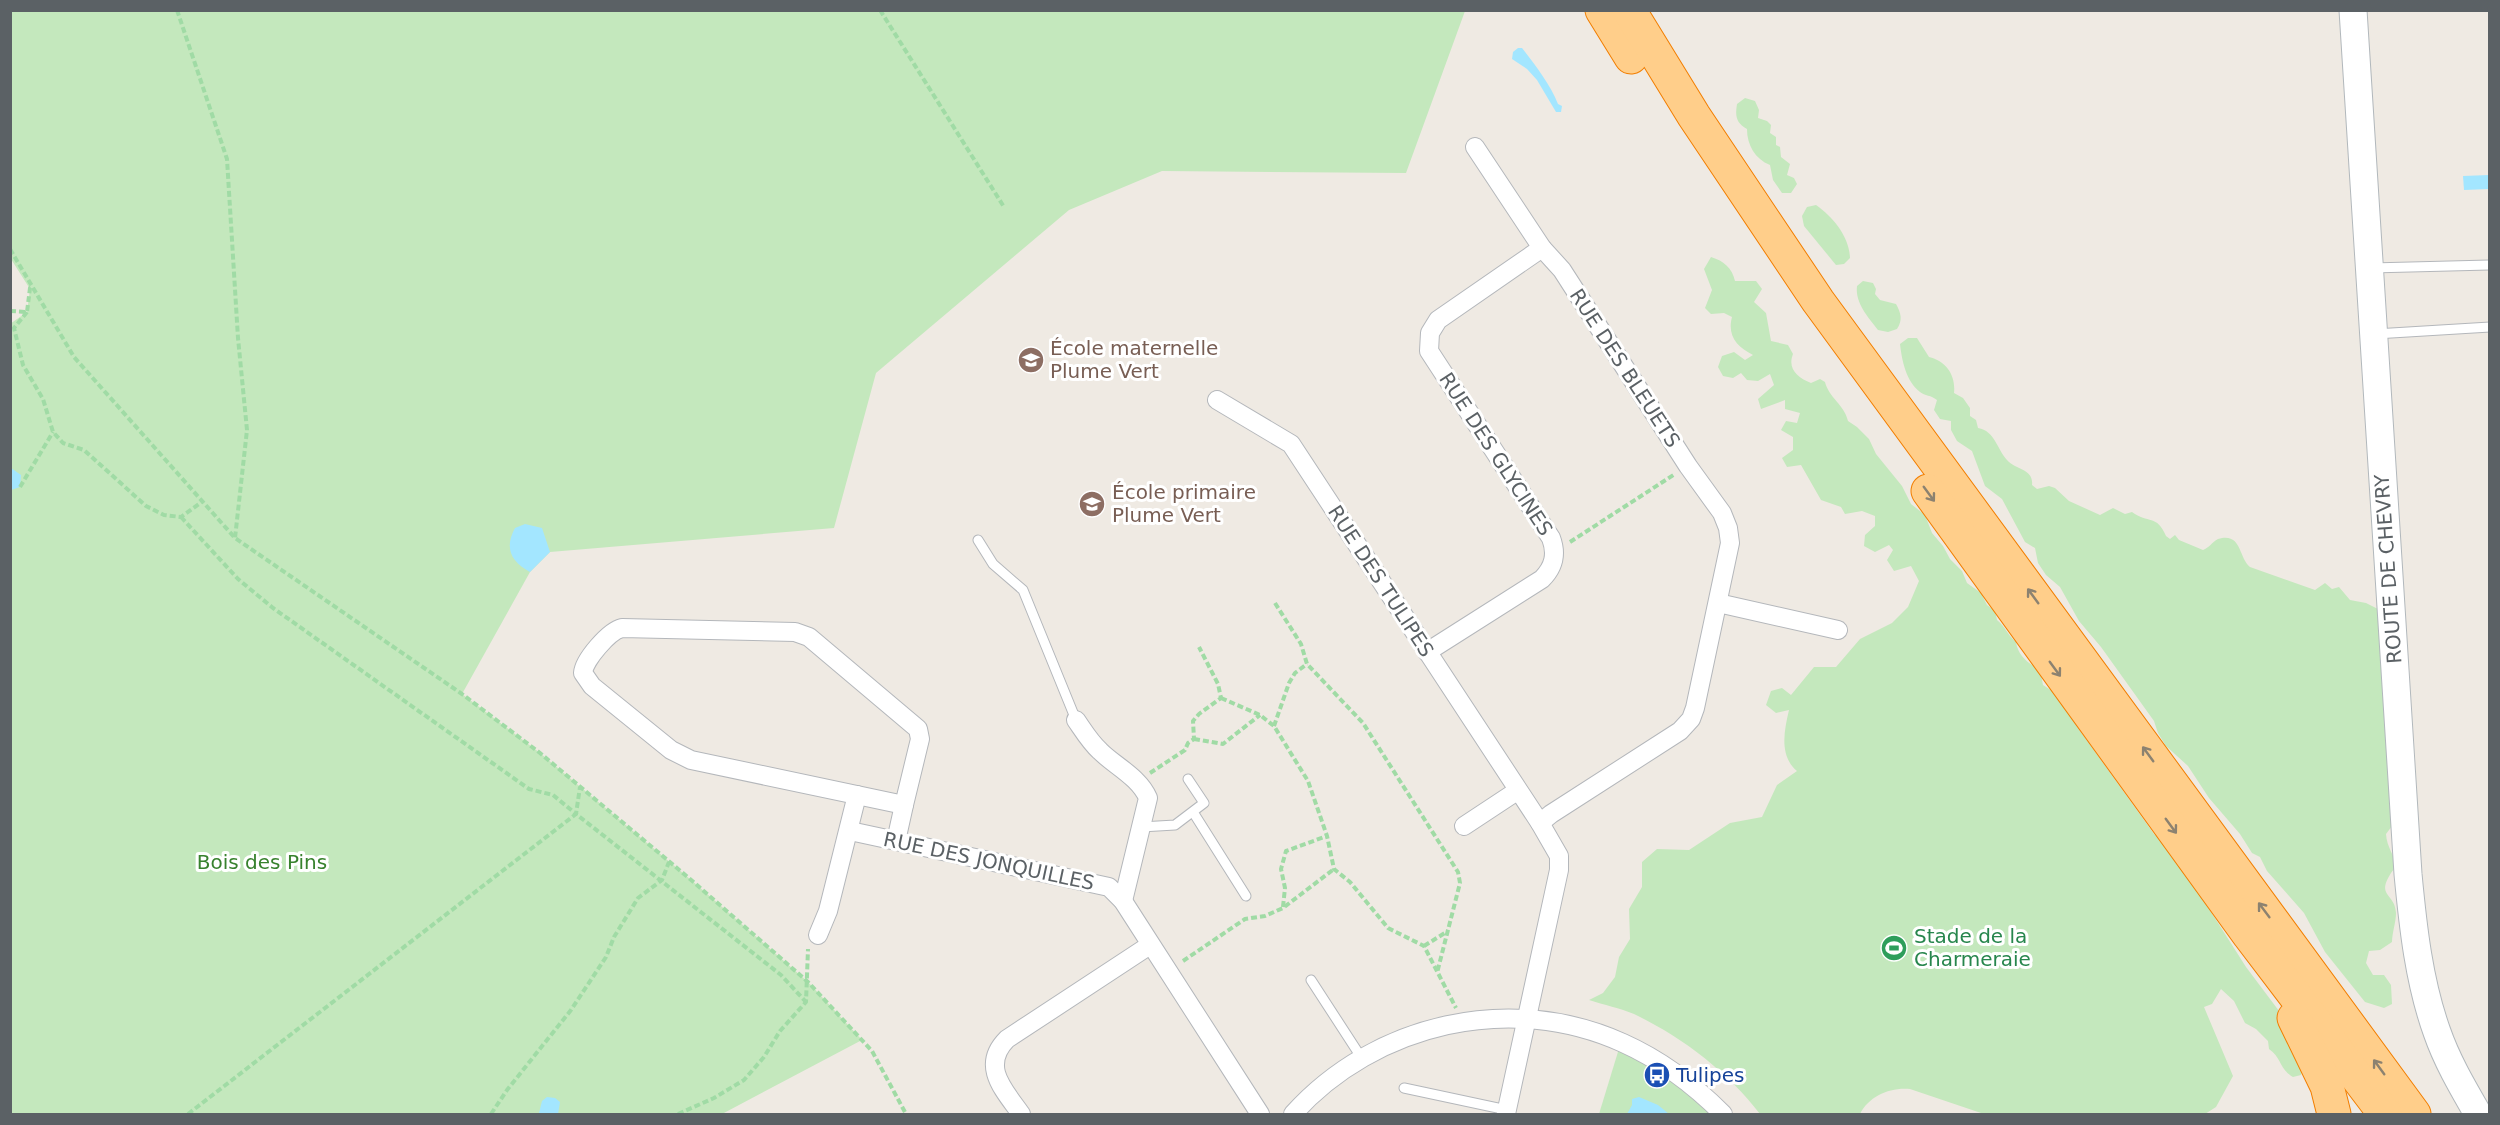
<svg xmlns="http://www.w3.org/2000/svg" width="2500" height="1125" viewBox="0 0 2500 1125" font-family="'DejaVu Sans',sans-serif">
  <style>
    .green { fill: #c4e8bd }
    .water { fill: #a3e6ff }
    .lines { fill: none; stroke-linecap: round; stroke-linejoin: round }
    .lane-casing { stroke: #b4b7bb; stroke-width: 11 }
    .street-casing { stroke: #b4b7bb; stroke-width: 20 }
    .secondary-casing { stroke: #b2b8bc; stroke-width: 29 }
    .highway-casing { stroke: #f27e00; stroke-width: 35 }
    .path { stroke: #a0dba5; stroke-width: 4; stroke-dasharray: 6 3; stroke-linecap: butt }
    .lane { stroke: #fff; stroke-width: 9 }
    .street { stroke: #fff; stroke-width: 18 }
    .secondary { stroke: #fff; stroke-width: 27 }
    .highway { stroke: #ffce8a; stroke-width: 33 }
    .oneway { stroke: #8c8270 }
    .labels { text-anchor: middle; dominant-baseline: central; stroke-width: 6; stroke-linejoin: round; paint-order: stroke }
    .education-label { font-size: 20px; fill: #785e54; stroke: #fff; text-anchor: start }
    .street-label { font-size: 20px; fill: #5b6165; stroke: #fff }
    .park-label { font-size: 20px; fill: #38822e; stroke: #fff }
    .leisure-label { font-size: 20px; fill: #27864d; stroke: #fff; text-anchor: start }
    .transit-label { font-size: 20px; fill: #164399; stroke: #fff; text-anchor: start }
  </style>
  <rect width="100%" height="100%" fill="#efeae3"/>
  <g class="green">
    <polygon points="11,11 1465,11 1406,173 1162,171 1069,210 876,373 834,528 550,552 530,572 462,694 540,753 690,879 808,982 862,1040 722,1114 11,1114 10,324 27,312 30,289 11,259"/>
    <path d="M1745 98 1755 101 1759 110 1758 118 1767 121 1771 125 1770 133 1776 137V145L1780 147 1781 157 1790 164 1787 175 1794 178 1797 184 1791 193H1782L1773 180 1770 165C1755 159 1747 145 1747 129 1736 123 1735 116 1737 104Z"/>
    <path d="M1816 205C1833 217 1849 236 1850 258L1844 264 1836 265 1804 226 1802 216 1807 207Z"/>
    <path d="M1711 257C1724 261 1732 268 1735 281H1756L1762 289 1754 302 1766 313 1771 341 1788 345 1793 354C1787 369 1798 378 1811 383L1820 379 1825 382C1829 398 1844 404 1848 421L1857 427 1869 439 1876 454 1902 486 1911 504 1925 515 1932 533 1943 546 1950 559 1962 571 1967 583 1981 593 1987 605 1995 611 1997 620C2006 627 2007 635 2016 642 2018 656 2028 663 2040 670L2043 685 2060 696 2068 705 2078 728 2154 834 2167 844 2169 854 2192 882 2246 967 2279 1011 2298 1044 2305 1063 2301 1075 2293 1077C2279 1069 2282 1058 2269 1049L2268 1041 2256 1029 2245 1023 2234 1001 2221 989 2212 1004 2204 1007 2233 1076 2216 1107 2205 1114H1984L1910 1089C1890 1087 1869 1096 1860 1114H1760C1728 1072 1682 1037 1634 1014 1620 1008 1604 1005 1589 1000L1603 993 1615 977 1619 957 1630 939 1629 909 1642 887V862L1657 849 1689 850 1730 823 1762 817 1777 785 1797 771C1779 756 1784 731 1789 710L1776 713 1766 705 1771 691 1782 688 1791 695 1814 667H1836L1860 639 1892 623 1908 607 1919 581 1911 566 1894 571 1887 560 1893 550 1889 545 1875 552 1864 546 1865 535 1875 526V516L1862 511 1845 514 1841 507 1821 500 1801 465 1787 467 1782 458 1793 450V437L1781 430 1786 421 1797 423 1800 413 1785 409V400L1761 409 1758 399 1774 385 1770 374 1758 381 1747 380 1741 373 1733 378 1723 376 1718 367 1722 356 1734 352 1745 360 1753 355C1737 347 1727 336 1732 317L1724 313 1711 314 1705 308 1712 290 1704 269Z"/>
    <path d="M1863 281 1873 283 1876 289 1875 294 1880 300 1896 304C1901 313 1903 320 1897 329L1888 332 1878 330C1868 317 1855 303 1857 286Z"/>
    <path d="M1908 338H1917L1929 357C1946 361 1956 375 1954 393L1963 398 1970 408V416L1976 420 1978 428C1995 431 1997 449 2007 460 2016 470 2034 469 2032 485L2037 489 2049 486 2055 488 2069 501 2100 515 2113 508 2125 514 2132 512C2148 524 2157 514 2166 536L2170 539 2175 535 2179 540 2203 550C2209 548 2212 542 2218 539 2242 532 2238 557 2250 567L2315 590 2325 583 2332 589 2339 587 2350 600 2366 603 2380 610 2392 826 2386 834C2387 848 2394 854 2396 866 2372 898 2395 891 2396 913 2396 922 2392 933 2392 942L2380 950 2369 951 2366 963 2373 975H2384L2391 985 2392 1004 2384 1008 2365 1002 2325 952 2304 913 2267 871 2260 857 2252 853 2240 834 2209 798 2188 766 2166 746 2158 733 2154 721 2101 647 2079 621 2060 587 2046 575 2038 563 2035 548 2025 542 2002 499 1985 486 1972 451 1957 441 1951 430V421L1940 419 1934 410 1937 400C1931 395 1925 396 1920 392 1906 381 1902 361 1900 344Z"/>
    <polygon points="1621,1042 1723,1114 1599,1114"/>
  </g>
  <g class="water">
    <path d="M1518 48H1522C1535 65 1550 84 1558 104L1562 106 1561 112H1556L1537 80 1527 69 1512 59 1513 52Z"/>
    <polygon points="2489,175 2489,189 2464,190 2463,176"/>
    <polygon points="11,468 21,475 20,487 11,490"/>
    <path d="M525 524 542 528 550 552 530 572C511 562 504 548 515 528Z"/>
    <polygon points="547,1097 555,1098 560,1102 558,1114 539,1113 542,1101"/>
    <polygon points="1639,1097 1658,1105 1669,1114 1627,1114 1632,1105 1632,1099"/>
  </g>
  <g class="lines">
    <defs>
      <g id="lane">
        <polyline points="2371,268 2489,265"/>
        <polyline points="2375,334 2490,327"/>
        <polyline points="978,540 993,564 1023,590 1076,720"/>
        <polyline points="1193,812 1246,896"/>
        <polyline points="1141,827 1175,825 1204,803 1188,779"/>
        <polyline points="1311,980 1361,1057"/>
        <polyline points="1404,1088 1507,1110"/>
      </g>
      <g id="street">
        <polyline points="1475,147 1542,248 1562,270 1688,466 1722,513 1728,528 1730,543 1695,708 1691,719 1680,731 1551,814 1540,823"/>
        <polyline points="1217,400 1291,444 1540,823 1559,856 1559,870 1506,1114"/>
        <polyline points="1718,603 1838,630"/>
        <path d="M622 628 795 632 809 637 918 729 920 739 904 805 691 760 671 750 592 686 583 673C584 660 609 631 622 628Z"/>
        <path d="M1427 652 1542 579C1554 567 1557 554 1551 538L1429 351 1430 333 1438 320 1542 248"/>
        <path d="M1076 720C1083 730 1090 742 1100 751 1115 766 1139 777 1148 798L1123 901"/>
        <polyline points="1464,826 1517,791"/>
        <polyline points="850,831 1109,887 1123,901 1260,1114"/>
        <polyline points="896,841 904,805"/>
        <polyline points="818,935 828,911 857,795"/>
        <path d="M1021 1114C1004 1090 980 1066 1007 1039L1150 945"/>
        <path d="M1293 1114C1375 1023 1511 992 1623 1043 1661 1060 1694 1085 1723 1114"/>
      </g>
      <path id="secondary" d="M2353 10 2408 874C2413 927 2419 982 2437 1032 2447 1061 2463 1088 2478 1114"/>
      <g id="highway">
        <polyline points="1602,10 1631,57"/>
        <polyline points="1629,10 1694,116 1818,301 2414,1114"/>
        <polyline points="1928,491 2249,935 2385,1114"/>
        <polyline points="2294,1018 2327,1086 2334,1114"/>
      </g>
    </defs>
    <use href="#lane" class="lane-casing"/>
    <use href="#street" class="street-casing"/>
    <use href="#secondary" class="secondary-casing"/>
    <use href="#highway" class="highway-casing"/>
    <g class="path">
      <polyline points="177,10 227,159 238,338 247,430 235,538"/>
      <polyline points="880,10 1004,207"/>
      <polyline points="10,249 74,357 235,538 462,694 540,753 690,879 808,982 872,1051 906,1114"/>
      <polyline points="10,311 27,312 30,288 32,287"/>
      <polyline points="27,312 14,328 23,365 43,399 53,432 63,443 84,450 146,506 164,515 181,517 203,501"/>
      <polyline points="20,487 53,432"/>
      <polyline points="181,517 238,579 273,608 529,789 553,795 576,814 580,787"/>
      <polyline points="1570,542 1675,474"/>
      <polyline points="1275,603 1301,644 1307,664 1363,723 1458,872 1460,883 1437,973"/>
      <polyline points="1221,698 1260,715 1274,726 1308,781 1327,836 1334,869 1350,882 1388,928 1424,946 1456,1008"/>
      <polyline points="1274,726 1289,683 1295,673 1307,664"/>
      <polyline points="1194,739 1223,744 1260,715"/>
      <polyline points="1150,773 1185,750 1188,743 1194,739 1193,721 1199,714 1221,698 1218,684 1199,647"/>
      <polyline points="1283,907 1285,888 1281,869 1286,851 1327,836"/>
      <polyline points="1424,946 1448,931"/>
      <polyline points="1183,961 1245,919 1265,916 1283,908 1334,869"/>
      <polyline points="188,1114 576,814 781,975 806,1002"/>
      <polyline points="491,1114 507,1090 571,1010 606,957 614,937 638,898 662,880 669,862"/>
      <polyline points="678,1114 714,1098 744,1080 764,1057 780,1031 806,1002 808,949"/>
    </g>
    <use href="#lane" class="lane"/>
    <use href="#street" class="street"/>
    <use href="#secondary" class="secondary"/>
    <use href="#highway" class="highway"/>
  </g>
  <defs><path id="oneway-shaft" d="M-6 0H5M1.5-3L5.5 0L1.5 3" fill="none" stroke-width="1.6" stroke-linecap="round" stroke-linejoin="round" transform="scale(1.5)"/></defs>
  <g class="oneway">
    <use href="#oneway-shaft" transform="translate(1929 494) rotate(54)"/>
    <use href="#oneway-shaft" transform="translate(2033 596) rotate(-126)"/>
    <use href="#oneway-shaft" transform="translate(2055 669) rotate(54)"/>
    <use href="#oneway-shaft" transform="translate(2148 754) rotate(-126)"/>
    <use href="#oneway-shaft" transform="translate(2171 826) rotate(54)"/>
    <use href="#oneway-shaft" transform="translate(2264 910) rotate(-127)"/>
    <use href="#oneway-shaft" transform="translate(2379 1067) rotate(-126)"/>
  </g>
  <defs>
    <symbol id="school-disc" viewBox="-11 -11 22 22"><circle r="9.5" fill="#8d6e63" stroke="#fff"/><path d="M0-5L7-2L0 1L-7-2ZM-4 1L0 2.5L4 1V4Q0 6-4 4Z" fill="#fff"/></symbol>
    <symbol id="stadium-disc" viewBox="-11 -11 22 22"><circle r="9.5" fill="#2e9e5b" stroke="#fff"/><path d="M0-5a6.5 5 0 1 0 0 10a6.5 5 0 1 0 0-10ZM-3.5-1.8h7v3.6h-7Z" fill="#fff"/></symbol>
    <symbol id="bus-disc" viewBox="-11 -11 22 22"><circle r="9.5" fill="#1a4fb4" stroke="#fff"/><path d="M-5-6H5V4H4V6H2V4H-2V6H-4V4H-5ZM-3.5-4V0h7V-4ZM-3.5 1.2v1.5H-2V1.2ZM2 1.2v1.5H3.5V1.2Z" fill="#fff"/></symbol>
  </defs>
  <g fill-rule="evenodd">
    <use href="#school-disc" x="1016" y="345" width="30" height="30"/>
    <use href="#school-disc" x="1077" y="489" width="30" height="30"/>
    <use href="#stadium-disc" x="1879" y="933" width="30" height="30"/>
    <use href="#bus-disc" x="1642" y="1060" width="30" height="30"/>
  </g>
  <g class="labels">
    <g class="education-label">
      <text x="1050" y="348">École maternelle<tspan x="1050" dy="23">Plume Vert</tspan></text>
      <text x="1112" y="492">École primaire<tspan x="1112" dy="23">Plume Vert</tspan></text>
    </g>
    <g class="street-label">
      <text transform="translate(1625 368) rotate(57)">RUE DES BLEUETS</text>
      <text transform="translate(1496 454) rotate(57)">RUE DES GLYCINES</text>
      <text transform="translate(2388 569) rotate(-94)">ROUTE DE CHEVRY</text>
      <text transform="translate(1381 581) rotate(57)">RUE DES TULIPES</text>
      <text transform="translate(989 861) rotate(12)">RUE DES JONQUILLES</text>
    </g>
    <g class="park-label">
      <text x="262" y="862">Bois des Pins</text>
    </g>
    <g class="leisure-label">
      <text x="1914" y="936">Stade de la<tspan x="1914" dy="23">Charmeraie</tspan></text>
    </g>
    <g class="transit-label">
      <text x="1676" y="1075">Tulipes</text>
    </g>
  </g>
  <rect width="2500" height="1125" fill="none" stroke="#5b6165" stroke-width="24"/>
</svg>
